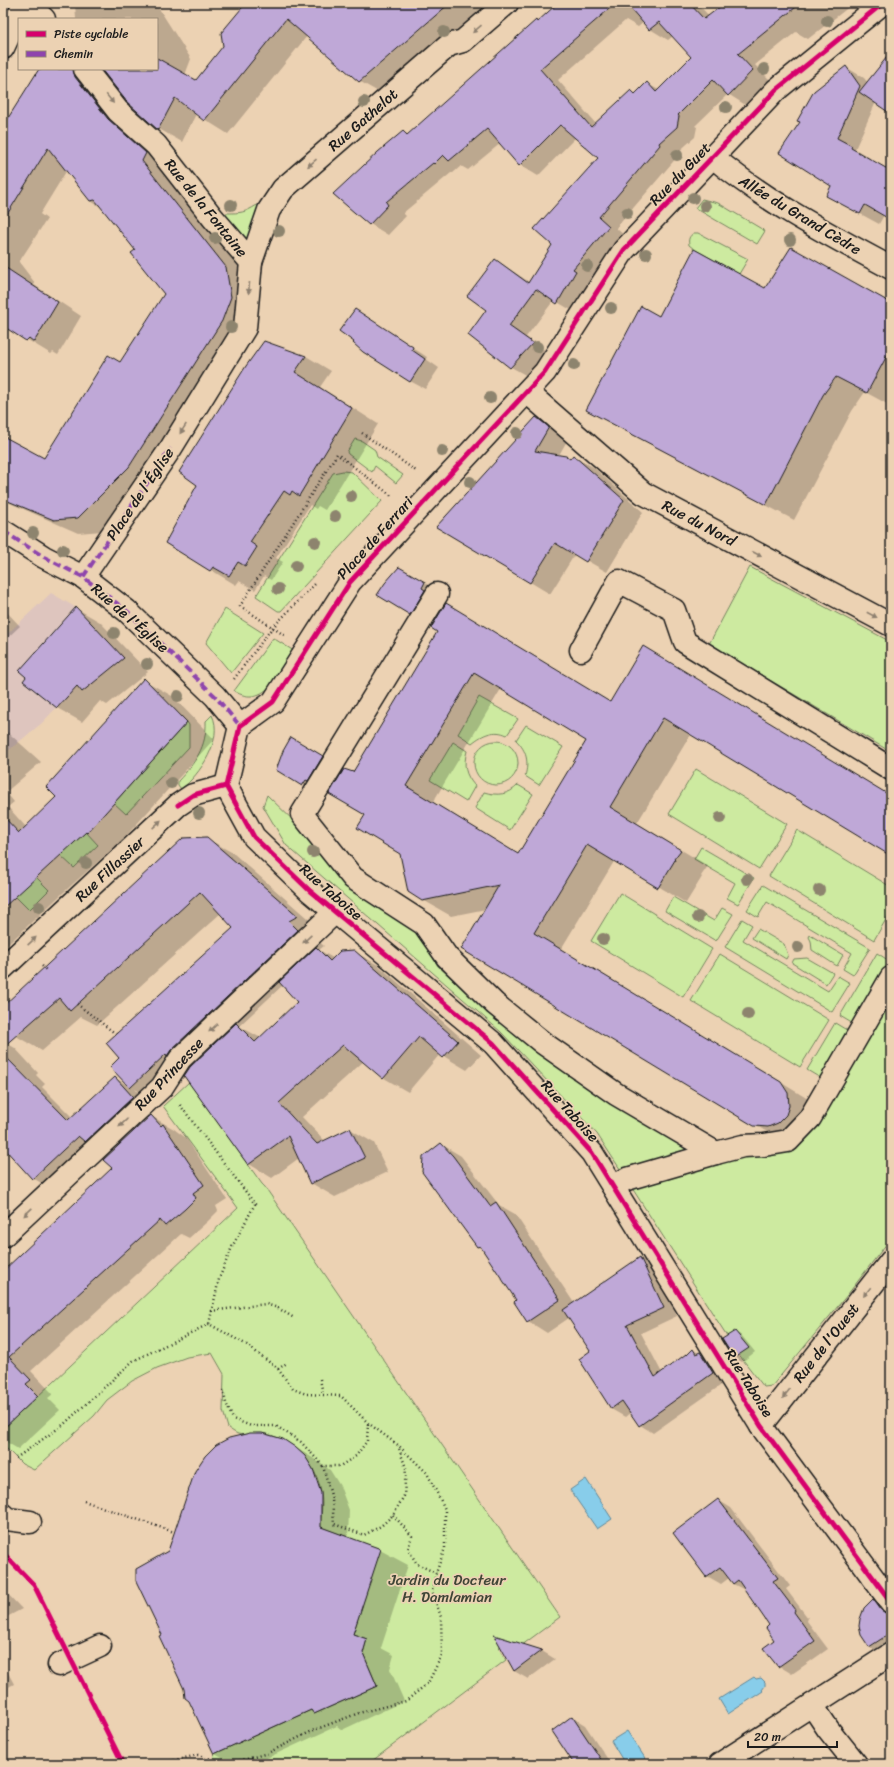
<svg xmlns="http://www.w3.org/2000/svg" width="894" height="1767" viewBox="0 0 894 1767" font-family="Sriracha,sans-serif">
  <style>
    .built { fill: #dec5be }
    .green { fill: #cdeaa0; stroke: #74835e }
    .water { fill: #88cdea; stroke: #5d8698 }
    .shadow { fill: #0003; fill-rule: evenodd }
    .building { fill: #bfa8d7; stroke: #1c1c1c; fill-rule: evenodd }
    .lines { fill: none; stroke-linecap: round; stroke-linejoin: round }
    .minor-casing { stroke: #1c1c1c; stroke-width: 25 }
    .path { stroke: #1c1c1c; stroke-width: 2.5; stroke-dasharray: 1 3; stroke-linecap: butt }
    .minor { stroke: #ecd2b3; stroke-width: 22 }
    .quiet { stroke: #8e44ad; stroke-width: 4; stroke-dasharray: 8 4; stroke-linecap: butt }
    .cycleway-casing { stroke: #ecd2b3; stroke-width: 8 }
    .cycleway { stroke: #d6006c; stroke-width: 5 }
    .tree { fill: #8d846e }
    .oneway { fill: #8e806f }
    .labels { text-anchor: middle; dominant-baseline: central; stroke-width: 3.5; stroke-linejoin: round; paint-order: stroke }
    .street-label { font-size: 15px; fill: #1c1c1c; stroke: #ecd2b3 }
    .park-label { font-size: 15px; fill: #3f4536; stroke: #ecd2b3 }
  </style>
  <rect width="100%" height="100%" fill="#ecd2b3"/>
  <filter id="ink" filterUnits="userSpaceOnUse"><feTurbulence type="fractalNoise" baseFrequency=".025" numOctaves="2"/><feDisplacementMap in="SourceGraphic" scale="8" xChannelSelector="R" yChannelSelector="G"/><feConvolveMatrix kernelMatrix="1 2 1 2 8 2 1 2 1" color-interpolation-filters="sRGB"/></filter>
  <g filter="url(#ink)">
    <polygon class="built" points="51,593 75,607 36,654 71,692 42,723 3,755 3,638"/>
    <g class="green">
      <polygon points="702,199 718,203 765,231 757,244 695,208"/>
      <path d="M257 205 262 206 248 242 223 216 226 213C241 213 244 213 257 205Z"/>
      <path d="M694 233H698L748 259 739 274 694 249 689 245C688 239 689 236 694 233Z"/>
      <polygon points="355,439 362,441 375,450 377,457 403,475 396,483 375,466 372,472 348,454 347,452"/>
      <polygon points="343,471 352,472 382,501 281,611 278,611 256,596 333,473"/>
      <polygon points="750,567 891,642 891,752 709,644"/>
      <polygon points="225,609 263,633 231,673 206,643"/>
      <path d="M273 638 294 651C281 671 265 710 234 691Z"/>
      <path d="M479 697 518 719 507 735C495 729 483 734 472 743L458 734Z"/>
      <path d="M212 715C224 739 200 775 181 789L178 785V781C195 763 207 747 206 721Z"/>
      <polygon points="187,722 189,725 189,747 126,814 114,803"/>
      <path d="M526 725 563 747 539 785 525 776C529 762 527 751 516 740Z"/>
      <circle cx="496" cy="763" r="22"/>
      <path d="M453 742 467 751C463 765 465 775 475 786L466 802 430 780Z"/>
      <polygon points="696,769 787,824 759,869 669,814"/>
      <path d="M518 785 533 794 510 830 475 808 484 792C497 796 509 795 518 785Z"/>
      <polygon points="267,795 300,827 413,925 438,966 518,1038 691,1152 622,1172 597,1134 501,1032 286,845 263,806"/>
      <polygon points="797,830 891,887 891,911 874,940 769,876"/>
      <polygon points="86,832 98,845 74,868 60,855"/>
      <polygon points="701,847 754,878 738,904 727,898 735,883 694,859"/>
      <polygon points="36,877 49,890 29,910 15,896"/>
      <polygon points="763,885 870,948 853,975 843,969 852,953 767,902 758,917 747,910"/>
      <polygon points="620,893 712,949 683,997 591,941"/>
      <polygon points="673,897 714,921 722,908 733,914 716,941 665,911"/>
      <polygon points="742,919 752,925 743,940 828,991 838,976 850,983 832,1012 725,947"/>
      <polygon points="758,929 784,944 788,955 786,959 752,938"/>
      <polygon points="810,935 843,955 837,966 812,950 811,941 809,937"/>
      <polygon points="877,953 891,962 891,963 855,1025 840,1016"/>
      <polygon points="720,954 829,1020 800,1067 691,1001"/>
      <polygon points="807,958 833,973 826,984 792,963 794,959"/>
      <polygon points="891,1000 891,1238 848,1294 772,1386 764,1387 740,1356 632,1188 805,1134"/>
      <polygon points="835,1023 850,1032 822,1079 807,1070"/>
      <path d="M189 1082 262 1184 265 1187 560 1617 514 1651 515 1645 512 1641 507 1639 501 1643 499 1649 506 1660 368 1764H213L214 1754 311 1710 314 1714 377 1686 363 1653 367 1639 353 1634 380 1549 320 1527C321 1516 323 1504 321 1493 317 1464 294 1440 266 1434 258 1432 244 1436 238 1434 235 1433 231 1430 228 1428L223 1411 224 1374 212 1353 187 1357 157 1368 132 1381 107 1400 94 1416 34 1470 22 1464 3 1445V1429L238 1208 163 1106Z"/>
    </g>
    <g class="water">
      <polygon points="586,1479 612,1519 597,1529 570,1490"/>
      <polygon points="754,1677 756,1679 761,1678 765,1682 765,1686 762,1690 763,1691 728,1714 719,1699"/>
      <polygon points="627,1731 649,1764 625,1764 611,1741"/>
    </g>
    <g class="shadow">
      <polygon points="3,3 8,3 3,19"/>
      <polygon points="75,3 164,3 158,7 191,59 185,75 196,81 224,47 247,3 488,3 382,94 359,81 307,36 228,134 196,114 182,142 159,129 128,102 101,69 157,69 157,19 76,19"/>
      <path d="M561 3H697L709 16 726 3H854L808 39 796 32 755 65 771 81 747 106 728 94 695 126 697 127 695 137 676 154 678 156 616 228 626 237 591 281 594 283 576 313 554 300 526 337 550 354 529 377 511 367 487 310 496 260 529 282 553 245 599 158 576 137 538 176 520 165 501 143 468 170 461 166 453 173H451L403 213 406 216 388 235 370 224 404 132 409 135ZM626 20 638 27 644 22 650 29 668 40 673 36 693 57 659 90 647 84 636 94 631 91 596 124 558 80Z"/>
      <polygon points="891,61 891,113 876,102 855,149 870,158 869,159 891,171 891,218 884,215 879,224 846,206 832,186 781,153 846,67 864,78 868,83"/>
      <polygon points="40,69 93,69 170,167 165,176 250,281 254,311 102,531 78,533 3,500 3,436 44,460 121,363 165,294 137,250 103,208 90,201 67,170 40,214 47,219 19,262 35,283 34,285 81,316 58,355 53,352 51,354 3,325 3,128"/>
      <polygon points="766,289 891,304 891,406 865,392 852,411 794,520 616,426 659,317"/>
      <polygon points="355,310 427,357 426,359 439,368 425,389 410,381 355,341"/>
      <polygon points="264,342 306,356 331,371 320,387 378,424 325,510 318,506 316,509 310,505 276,558 283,562 271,580 264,576 255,590 239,581 236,585 211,570 198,485"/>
      <polygon points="536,418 556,429 568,439 559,455 570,460 573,456 593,467 643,512 607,572 575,554 550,594 437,526"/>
      <polygon points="399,568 432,587 417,618 379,595"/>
      <polygon points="3,608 20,626 3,642"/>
      <polygon points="76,608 100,622 148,672 107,705 100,701 82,722 57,708"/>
      <path d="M438 632 611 703 643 648 891 796V855L691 734 637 823 708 866 701 876 702 877 686 903 615 860 561 949 808 1099 815 1110 816 1122 814 1131 806 1138 801 1141H783L755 1125 486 909 451 916 423 900 401 854 366 815 353 773ZM501 689 588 741 519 855 433 802Z"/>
      <polygon points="144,680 172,696 214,739 115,848 114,847 64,892 3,949 3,728 41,762 6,792 14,802 8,807 26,827 57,797"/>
      <polygon points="292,738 330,761 310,789 277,770"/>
      <path d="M206 838 233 853 323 932 314 937 324 946 319 950 333 958 353 951 378 965 481 1055 467 1070 440 1054 408 1092 384 1078 364 1061 302 1117 325 1141 350 1129 374 1143 388 1172 335 1197 311 1183 299 1158 272 1178 249 1164 186 1076 157 1102 135 1089 152 1108 51 1189 33 1178 3 1110V1041L15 1048 38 1073 36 1075 45 1084 42 1087 73 1118 115 1078 129 1086 120 1058 234 928 221 913 97 1025 81 1017 42 1051 16 1036 3 1022V1007ZM283 985 299 1002 261 1038 239 1026Z"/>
      <polygon points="151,1116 174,1129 186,1138 227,1199 216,1206 218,1211 207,1222 189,1238 181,1234 31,1371 53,1394 48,1398 60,1410 18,1449 3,1440 3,1272 113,1168"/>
      <polygon points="441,1144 461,1156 499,1205 515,1214 574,1303 640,1258 654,1266 677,1316 641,1333 662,1373 688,1356 693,1350 714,1361 727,1381 653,1433 640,1425 631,1412 625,1417 611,1409 592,1352 569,1318 547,1333 528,1321 517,1300 483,1250 478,1247"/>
      <polygon points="735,1332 742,1336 755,1352 742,1362 735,1358 723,1339"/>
      <polygon points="283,1440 311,1457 330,1470 340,1486 349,1510 348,1538 380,1550 408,1565 381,1648 394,1655 390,1669 404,1701 342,1730 337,1726 254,1764 233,1764 215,1754 184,1689 163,1635 168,1551"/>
      <polygon points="718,1500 731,1508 790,1586 786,1589 808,1618 807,1621 828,1649 792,1674 779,1666 775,1640 771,1625 747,1591 733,1584 729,1578 721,1584 707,1576 675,1533"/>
      <polygon points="3,1589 22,1609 3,1619"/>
      <polygon points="873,1600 888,1609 891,1613 891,1651 884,1655 869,1647"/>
      <polygon points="496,1637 542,1651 555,1659 528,1679 514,1671"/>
      <polygon points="3,1663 14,1684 3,1690"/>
      <polygon points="891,1698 891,1712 888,1699"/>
      <polygon points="572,1717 585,1725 611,1764 575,1764"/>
    </g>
    <g class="building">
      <polygon points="246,3 450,3 359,82 286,19 204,121 175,98 158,130 127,102 101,69 157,69 157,58 196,80 223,46 221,33"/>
      <polygon points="558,3 616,3 540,69 591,127 631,90 635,94 647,82 656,92 691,57 659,22 649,30 626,3 689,3 704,19 725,3 801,3 738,54 753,70 728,96 713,80 678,115 679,116 677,127 659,143 660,145 599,217 609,226 573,269 576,271 557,304 536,289 509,326 533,343 510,368 468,335 486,310 467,296 495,259 528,283 552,245 534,229 598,158 560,125 519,166 487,129 449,161 443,155 434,164 433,163 386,202 388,205 369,225 333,194 378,152 403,131 407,135 536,20 537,22"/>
      <polygon points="891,52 891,114 859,92"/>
      <polygon points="846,66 860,86 837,138 852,146 851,148 891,171 891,220 865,205 860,214 826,196 831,186 779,153 800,122 797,121 814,91"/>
      <polygon points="39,69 73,69 75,77 108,119 146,153 142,161 226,267 231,297 222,321 129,467 78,518 54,520 3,499 3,436 44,458 108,355 120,362 164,294 131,253 135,250 112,221 95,200 90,201 48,148 3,221 3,126"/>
      <polygon points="791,247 891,303 891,348 867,393 836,377 823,395 766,505 586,410 641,306 659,316 694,249 765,288"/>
      <polygon points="3,266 58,302 34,342 29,338 26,341 3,326"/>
      <polygon points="355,309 413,347 412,350 425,359 410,382 363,352 353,343 354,342 339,331"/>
      <polygon points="264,341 306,356 295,372 352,408 299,496 292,491 290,495 284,491 250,542 257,547 245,566 238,562 229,576 213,567 210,571 165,543 197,485 179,472 246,366"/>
      <polygon points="536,417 549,427 535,451 566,456 570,459 573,455 624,500 586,562 555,543 530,583 436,527"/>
      <polygon points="399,567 425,582 422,588 425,590 410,615 377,595 385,583"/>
      <path d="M446 603 610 702 643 646 891 796V856L663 718 610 807 681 850 674 859 675 860 658 888 587 845 534 933 781 1082 788 1093 789 1106 786 1115 778 1123 768 1127 754 1126 461 949 499 885 422 901 408 892 400 854 357 828 365 815 329 794 344 769 353 772 437 632 431 628ZM474 673 586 741 518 854 406 786Z"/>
      <polygon points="76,607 124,658 82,692 77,686 57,708 23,681 26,677 19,671"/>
      <polygon points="144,678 187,722 87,833 86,832 3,908 3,816 19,833 56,797 46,787"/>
      <polygon points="291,737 323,756 308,781 306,780 302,786 276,770 283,751"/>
      <polygon points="207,837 298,916 289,921 298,930 171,1050 167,1056 166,1054 130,1088 110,1067 119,1058 106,1043 233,928 200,892 70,1011 59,998 3,1047 3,1006 183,838"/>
      <polygon points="316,947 330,961 340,951 354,950 458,1041 443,1058 419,1037 383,1079 343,1045 279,1103 317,1144 350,1128 365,1158 310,1184 288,1136 248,1165 184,1076 190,1067 236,1023 255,1042 297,1002 279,982"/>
      <polygon points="3,1054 68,1120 115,1077 133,1097 85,1142 78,1136 32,1179 3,1147"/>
      <polygon points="151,1115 161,1126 163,1124 204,1185 193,1193 196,1198 185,1209 165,1226 160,1220 9,1357 31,1380 26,1384 38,1396 3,1429 3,1271 112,1168 103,1160"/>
      <polygon points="441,1143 453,1156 490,1206 496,1202 560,1300 527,1322 514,1302 516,1300 480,1246 477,1247 422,1172 423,1157"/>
      <polygon points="640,1257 664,1308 627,1325 655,1377 686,1354 687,1355 693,1349 696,1354 700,1352 713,1373 639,1426 622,1401 611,1409 579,1359 590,1351 563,1310"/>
      <polygon points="735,1331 749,1348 734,1358 722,1339"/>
      <polygon points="250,1433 262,1433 283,1439 295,1447 305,1456 313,1469 321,1493 321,1527 381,1549 353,1634 367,1639 363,1653 377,1686 314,1714 311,1710 214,1754 189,1701 185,1698 184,1689 159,1636 162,1635 136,1581 136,1569 168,1551 195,1471 205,1456 216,1445 229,1438"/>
      <polygon points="718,1499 778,1578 773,1581 795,1610 794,1612 815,1641 778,1667 763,1648 774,1640 766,1628 769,1625 738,1580 733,1584 720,1567 706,1577 673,1533"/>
      <polygon points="873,1599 881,1610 890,1616 886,1636 869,1647 861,1635 859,1626 860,1619 864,1608"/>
      <polygon points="494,1635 542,1650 514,1671"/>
      <polygon points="572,1716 604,1764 574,1764 552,1731"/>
    </g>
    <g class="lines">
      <defs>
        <g id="minor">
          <polyline points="27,3 44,19"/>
          <polyline points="3,48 24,3"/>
          <path d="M713 157C766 202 830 235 891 268"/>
          <polyline points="251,262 269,210 283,189 449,45 463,41 507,3"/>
          <polyline points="527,392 643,493 891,625"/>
          <polyline points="3,531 44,557 83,577 127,611 215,696 240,726"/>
          <polyline points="83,577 171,448 245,328 251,262 213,218 156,145 118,111 85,69"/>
          <polyline points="437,594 302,814 353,878 424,924 447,957 495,1004 543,1043 616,1094 716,1153"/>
          <polyline points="581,650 619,581 674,610 685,642 891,769"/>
          <polyline points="240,726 226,786 254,837 310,891 493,1043 592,1153 761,1426 891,1602"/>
          <polyline points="240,726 273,702 350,582 545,372 624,250 776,90 883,3"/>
          <polyline points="3,968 178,805 193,795 226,786"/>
          <polyline points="613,1186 627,1179 716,1153 743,1146 764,1145 788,1141 810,1118 891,978"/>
          <polyline points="3,1236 162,1087 180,1059 335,912"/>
          <polyline points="761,1426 891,1261"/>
          <polyline points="3,1515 7,1519 30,1522"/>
          <polyline points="59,1665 100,1646"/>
          <polyline points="812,1705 828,1729 856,1764"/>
          <polyline points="720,1764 891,1654"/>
        </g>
      </defs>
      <use href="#minor" class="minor-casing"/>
      <g class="path">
        <polyline points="362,433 416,471"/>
        <polyline points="284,635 240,606 337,454 393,497"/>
        <polyline points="234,679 272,628 315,584"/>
        <polyline points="42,966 46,970"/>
        <polyline points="77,1004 116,1034"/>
        <polyline points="180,1105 255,1204 232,1247 219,1279 209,1324"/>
        <polyline points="211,1311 266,1304 278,1308 294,1318"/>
        <polyline points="278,1369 287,1363"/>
        <polyline points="320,1379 323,1394"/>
        <polyline points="223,1390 226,1403 233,1419 251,1426 276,1426 301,1442 323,1466 340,1466 356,1456 367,1441 368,1423"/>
        <polyline points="16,1458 63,1425 133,1361 209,1324"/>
        <polyline points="323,1466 332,1499 334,1524 364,1535 381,1526 393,1515 404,1496 406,1468 398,1446"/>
        <polyline points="84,1501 174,1532"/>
        <polyline points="393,1515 412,1536 408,1549 417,1564 436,1573"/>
        <polyline points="162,1763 198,1755 229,1764 268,1753 314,1730 359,1713 406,1701 428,1683 442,1655 441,1617 432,1591 436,1573 445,1548 445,1509 427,1473 398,1445 368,1423 341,1396 306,1394 293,1389 278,1369 247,1345 209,1324"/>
      </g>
      <use href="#minor" class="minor"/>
      <g class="quiet">
        <polyline points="3,531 44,557 83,577 127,611 215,696 240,726"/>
        <polyline points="83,577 171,448"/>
        <polyline points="162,1763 162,1764"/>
      </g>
      <defs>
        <g id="cycleway">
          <polyline points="883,3 776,90 624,250 545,372 350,582 273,702 240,726 226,786 254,837 310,891 493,1043 592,1153 761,1426 891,1602"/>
          <polyline points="178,805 193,795 226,786"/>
          <polyline points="3,1553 34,1585 123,1764"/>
        </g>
      </defs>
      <use href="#cycleway" class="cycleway-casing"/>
      <use href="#cycleway" class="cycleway"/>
    </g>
    <g class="tree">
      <circle cx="827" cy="21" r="6"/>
      <circle cx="444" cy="32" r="6"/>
      <circle cx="764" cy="69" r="6"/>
      <circle cx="364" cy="102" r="6"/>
      <circle cx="726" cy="107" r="6"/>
      <circle cx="677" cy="155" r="6"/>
      <circle cx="693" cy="198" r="6"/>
      <circle cx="231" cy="205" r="6"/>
      <circle cx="705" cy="206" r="6"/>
      <circle cx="627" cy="213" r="6"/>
      <circle cx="279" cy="231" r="6"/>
      <circle cx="215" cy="238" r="6"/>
      <circle cx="790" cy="240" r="6"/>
      <circle cx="646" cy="254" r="6"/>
      <circle cx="587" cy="266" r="6"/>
      <circle cx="611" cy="308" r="6"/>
      <circle cx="231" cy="327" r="6"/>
      <circle cx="537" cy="347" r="6"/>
      <circle cx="574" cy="365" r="6"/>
      <circle cx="490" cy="398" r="6"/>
      <circle cx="517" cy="433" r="6"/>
      <circle cx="442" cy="451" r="6"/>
      <circle cx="470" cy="482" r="6"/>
      <circle cx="351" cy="496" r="6"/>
      <circle cx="335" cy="516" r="6"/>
      <circle cx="33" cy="533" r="6"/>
      <circle cx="315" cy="542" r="6"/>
      <circle cx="63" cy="550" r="6"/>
      <circle cx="296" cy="566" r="6"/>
      <circle cx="278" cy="589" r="6"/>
      <circle cx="114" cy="633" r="6"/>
      <circle cx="147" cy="664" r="6"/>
      <circle cx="178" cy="696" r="6"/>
      <circle cx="171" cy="783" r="6"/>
      <circle cx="199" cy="813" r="6"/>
      <circle cx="720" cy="818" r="6"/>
      <circle cx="313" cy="852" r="6"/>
      <circle cx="86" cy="863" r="6"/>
      <circle cx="747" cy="879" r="6"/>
      <circle cx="819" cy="890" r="6"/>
      <circle cx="39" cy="907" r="6"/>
      <circle cx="698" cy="917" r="6"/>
      <circle cx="603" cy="939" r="6"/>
      <circle cx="798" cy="947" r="6"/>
      <circle cx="748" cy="1014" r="6"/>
    </g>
    <defs><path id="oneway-solid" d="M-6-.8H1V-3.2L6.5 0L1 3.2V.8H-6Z"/></defs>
    <g class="oneway">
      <use href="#oneway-solid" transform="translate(477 29) rotate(139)"/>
      <use href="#oneway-solid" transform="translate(110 99) rotate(51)"/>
      <use href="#oneway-solid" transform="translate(312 163) rotate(139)"/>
      <use href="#oneway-solid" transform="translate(249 288) rotate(95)"/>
      <use href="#oneway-solid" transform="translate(183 429) rotate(123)"/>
      <use href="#oneway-solid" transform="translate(757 554) rotate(28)"/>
      <use href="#oneway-solid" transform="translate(872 615) rotate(28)"/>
      <use href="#oneway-solid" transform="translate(157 824) rotate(-43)"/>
      <use href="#oneway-solid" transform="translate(307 939) rotate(137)"/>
      <use href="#oneway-solid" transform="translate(32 941) rotate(-43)"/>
      <use href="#oneway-solid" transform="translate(213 1028) rotate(137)"/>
      <use href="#oneway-solid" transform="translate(123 1123) rotate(137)"/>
      <use href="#oneway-solid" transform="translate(28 1212) rotate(136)"/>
      <use href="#oneway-solid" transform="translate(867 1292) rotate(128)"/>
      <use href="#oneway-solid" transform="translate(786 1394) rotate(128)"/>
    </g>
  </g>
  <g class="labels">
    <g class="street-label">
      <text transform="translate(363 120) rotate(-41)">Rue Gathelot</text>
      <text transform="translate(680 174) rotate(-46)">Rue du Guet</text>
      <text transform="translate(206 208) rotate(51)">Rue de la Fontaine</text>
      <text transform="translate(800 215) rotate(31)">Allée du Grand Cèdre</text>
      <text transform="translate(140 494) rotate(-56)">Place de l'Église</text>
      <text transform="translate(699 523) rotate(28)">Rue du Nord</text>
      <text transform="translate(375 538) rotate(-48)">Place de Ferrari</text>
      <text transform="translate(130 618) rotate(41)">Rue de l'Église</text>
      <text transform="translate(110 869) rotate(-43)">Rue Fillassier</text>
      <text transform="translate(331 892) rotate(41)">Rue Taboise</text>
      <text transform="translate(169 1074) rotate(-47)">Rue Princesse</text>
      <text transform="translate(570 1111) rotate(48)">Rue Taboise</text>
      <text transform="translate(826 1343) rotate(-52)">Rue de l'Ouest</text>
      <text transform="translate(749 1383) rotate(58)">Rue Taboise</text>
    </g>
    <g class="park-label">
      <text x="447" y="1580">Jardin du Docteur<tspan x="447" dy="17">H. Damlamian</tspan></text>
    </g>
  </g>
  <rect width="894" height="1767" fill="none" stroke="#ecd2b3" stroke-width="16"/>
  <rect x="8" y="8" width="878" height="1751" fill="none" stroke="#1c1c1c" stroke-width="1.5" filter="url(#ink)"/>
  <rect x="18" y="18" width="140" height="52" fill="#ecd2b3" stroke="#998977"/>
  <rect x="26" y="31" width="20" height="6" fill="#d6006c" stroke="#998977"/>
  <text x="54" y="38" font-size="12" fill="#1c1c1c">Piste cyclable</text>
  <rect x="26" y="51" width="20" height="6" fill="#8e44ad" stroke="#998977"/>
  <text x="54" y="58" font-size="12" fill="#1c1c1c">Chemin</text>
  <path d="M748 1741v6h89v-6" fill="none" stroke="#1c1c1c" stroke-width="2"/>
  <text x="754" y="1741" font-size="12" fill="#1c1c1c" stroke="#ecd2b3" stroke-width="3" paint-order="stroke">20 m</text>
</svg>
